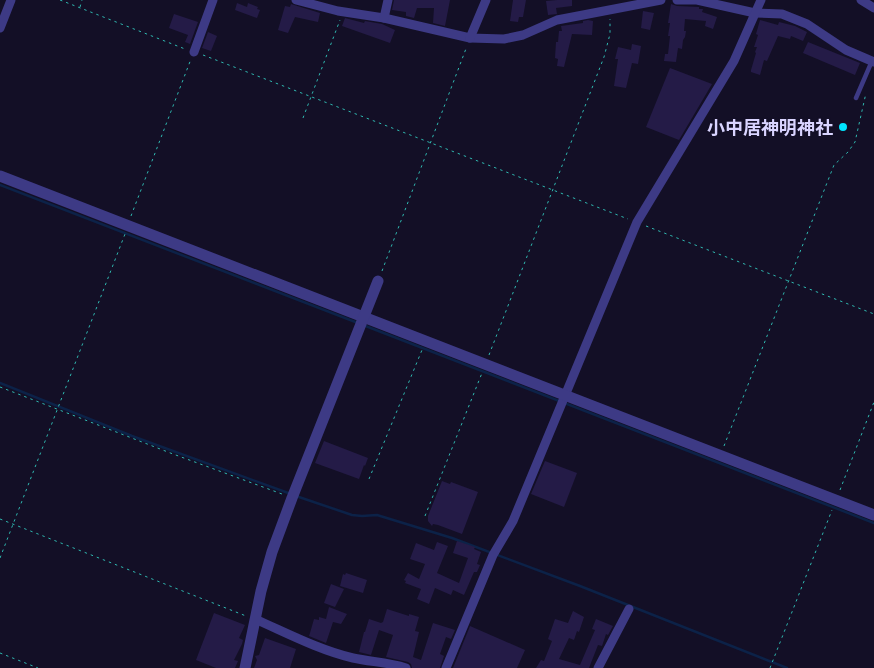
<svg xmlns="http://www.w3.org/2000/svg" width="874" height="668" viewBox="0 0 874 668" font-family="'Asap Condensed','Noto Sans JP',sans-serif">
  <style>
    .lines { fill: none; stroke-linecap: round; stroke-linejoin: round }
    .stream { stroke: #0c2248; stroke-width: 2.5 }
    .building { fill: #241b47 }
    .path { stroke: #2fb8b0; stroke-width: 1; stroke-dasharray: 2.5 4; stroke-linecap: butt }
    .service { stroke: #3d3a85; stroke-width: 4.5 }
    .minor { stroke: #3d3a85; stroke-width: 9 }
    .tertiary { stroke: #3d3a85; stroke-width: 11 }
    .poi-dot { fill: #00e5ff; stroke: #130f26; stroke-width: 2 }
    .labels { text-anchor: middle; dominant-baseline: central; stroke-width: 4; stroke-linejoin: round; paint-order: stroke }
    .poi-label { font-size: 18px; font-weight: bold; fill: #d9d4ff; stroke: #130f26; text-anchor: end }
  </style>
  <rect width="100%" height="100%" fill="#130f26"/>
  <g class="lines">
    <g class="stream">
      <polyline points="0,185 358,323"/>
      <polyline points="363,325 874,523"/>
      <polyline points="0,383 132,436 291,494"/>
      <polyline points="296,496 352,515 362,516 377,515 452,538 580,586 787,668"/>
    </g>
  </g>
  <g class="building">
    <polygon points="394,0 450,0 445,26 433,23 434,8 417,8 414,18 406,16 406,12 392,10"/>
    <polygon points="513,0 526,0 523,17 519,17 518,22 510,21"/>
    <polygon points="557,0 572,0 572,6 556,8 557,14 548,15 546,1"/>
    <polygon points="237,3 247,7 248,3 258,7 257,9 260,10 257,18 235,10"/>
    <polygon points="291,4 320,13 318,22 295,17 288,33 278,30 285,6 290,7"/>
    <polygon points="671,4 677,6 699,7 699,9 703,9 702,12 717,17 713,29 705,26 706,21 685,19 684,31 686,31 685,37 683,40 682,49 678,48 676,62 664,61 665,54 668,54 670,36 668,36 670,23 668,23"/>
    <polygon points="643,11 654,13 650,30 641,28"/>
    <polygon points="174,14 198,22 190,44 185,42 188,35 169,28"/>
    <polygon points="345,18 364,23 365,21 382,24 395,30 390,43 342,26"/>
    <polygon points="588,20 593,21 592,35 572,34 564,67 557,66 558,59 555,58 556,42 558,42 559,31 562,31 561,26 583,23 583,21"/>
    <polygon points="760,20 778,25 779,22 795,26 807,32 803,41 791,36 790,39 778,36 767,61 764,60 760,75 751,72 751,70 756,53 755,52 757,47 754,47 758,35 756,34"/>
    <polygon points="208,32 217,36 211,51 202,48"/>
    <polygon points="808,42 860,63 855,75 803,53"/>
    <polygon points="632,44 641,46 638,64 632,63 626,88 614,86 618,59 615,59 618,47 631,50"/>
    <polygon points="670,68 712,84 679,140 646,127"/>
    <polygon points="324,441 368,458 365,466 364,465 359,479 315,463"/>
    <polygon points="545,461 577,473 564,507 531,494"/>
    <polygon points="442,481 450,484 451,482 478,492 462,534 438,525 433,524 432,526 428,521 428,516"/>
    <polygon points="457,541 475,547 474,549 481,552 477,564 480,565 477,572 474,572 464,595 453,590 451,595 435,588 429,604 417,599 421,589 405,583 406,581 404,580 408,573 419,579 425,564 410,559 416,543 434,550 437,542 448,546 437,573 459,583 468,558 453,553"/>
    <polygon points="346,573 367,580 363,593 340,586 343,574 345,575"/>
    <polygon points="331,584 344,589 335,607 324,603"/>
    <polygon points="329,607 347,614 341,624 333,622 326,643 309,636 310,633 314,619 319,620 319,617 326,619"/>
    <polygon points="387,609 409,616 409,614 419,617 415,631 419,632 413,657 421,660 433,623 455,630 451,639 446,637 440,654 444,656 440,668 412,668 411,664 408,662 386,657 393,635 379,630 371,655 359,652 364,632 365,632 369,619 381,623 383,622"/>
    <polygon points="573,611 584,617 579,632 577,631 574,640 569,638 559,659 580,665 595,630 592,629 596,619 613,626 608,635 606,634 602,646 598,645 589,668 536,668 541,660 544,661 552,641 548,639 555,619 568,623"/>
    <polygon points="214,613 245,625 239,638 243,640 242,644 234,660 238,661 235,668 216,668 196,660"/>
    <polygon points="470,626 525,650 517,668 453,668"/>
    <polygon points="265,638 296,649 290,668 254,668 257,660 255,656 259,655"/>
  </g>
  <g class="lines">
    <g class="path">
      <polyline points="60,0 185,49"/>
      <polyline points="80,7 82,0"/>
      <polyline points="203,55 628,219"/>
      <polyline points="303,118 340,20"/>
      <polyline points="131,216 191,59"/>
      <polyline points="646,226 874,314"/>
      <polyline points="382,271 467,46"/>
      <polyline points="489,355 604,57 610,34 610,19"/>
      <polyline points="0,387 173,454 282,494"/>
      <polyline points="724,446 834,165 848,152 855,142 866,93"/>
      <polyline points="369,479 422,350"/>
      <polyline points="840,490 874,402"/>
      <polyline points="425,516 482,373"/>
      <polyline points="0,519 246,616"/>
      <polyline points="0,558 125,234"/>
      <polyline points="0,653 38,668"/>
      <polyline points="770,668 832,510"/>
    </g>
    <polyline class="service" points="856,98 872,61"/>
    <g class="minor">
      <polyline points="296,0 338,11 384,18 470,38 504,39 523,35 557,20 661,0"/>
      <polyline points="677,0 697,0 755,13 782,14 807,24 846,50 874,62"/>
      <polyline points="861,0 874,8"/>
      <polyline points="384,18 388,0"/>
      <polyline points="0,28 11,0"/>
      <polyline points="470,38 486,0"/>
      <polyline points="194,52 213,0"/>
      <path d="M255 619C287 633 319 650 353 658 371 662 388 662 406 668"/>
      <polyline points="446,668 493,555 513,521 637,222 734,61 761,0"/>
      <polyline points="598,668 629,609"/>
    </g>
    <g class="tertiary">
      <polyline points="0,176 874,515"/>
      <polyline points="245,668 261,591 272,552 292,498 378,281"/>
    </g>
  </g>
  <circle class="poi-dot" cx="843" cy="127" r="5"/>
  <g class="labels">
    <g class="poi-label">
      <text x="833" y="127">小中居神明神社</text>
    </g>
  </g>
</svg>
